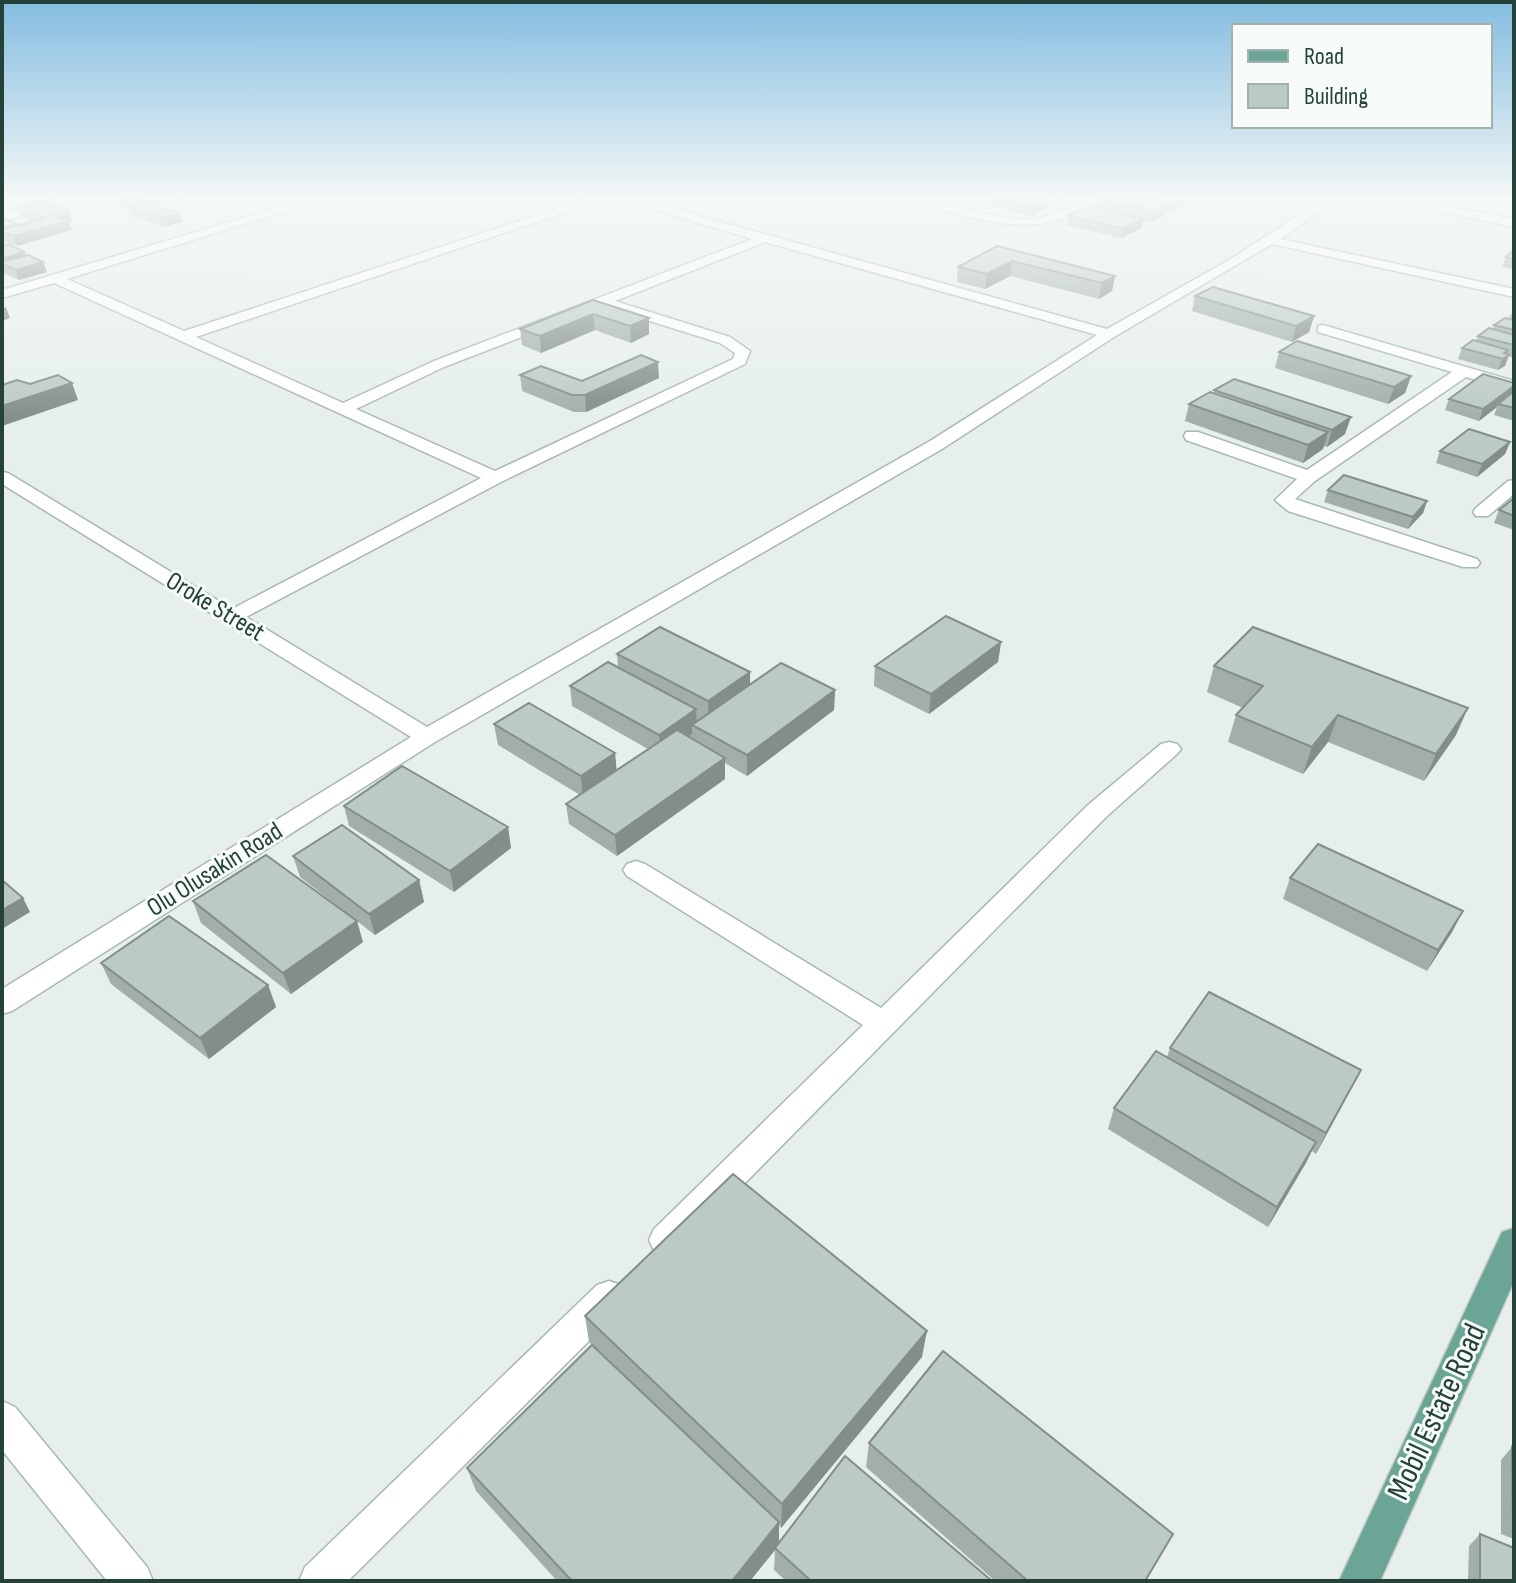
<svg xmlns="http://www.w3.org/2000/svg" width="1516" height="1583" viewBox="0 0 1516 1583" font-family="'Sofia Sans Condensed',sans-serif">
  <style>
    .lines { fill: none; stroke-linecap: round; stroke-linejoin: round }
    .minor-casing { stroke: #a8b8b2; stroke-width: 3 }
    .major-casing { stroke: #c2cac8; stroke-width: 3 }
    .minor { fill: #fff; fill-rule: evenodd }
    .major { fill: #6aa596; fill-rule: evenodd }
    .wall { fill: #a1aea9 }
    .shaded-wall { fill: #838d89 }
    .building { fill: #bbcac4; stroke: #838d89; stroke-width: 2 }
    .labels { text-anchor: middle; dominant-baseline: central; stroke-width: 6; stroke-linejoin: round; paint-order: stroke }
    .street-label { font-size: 26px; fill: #24423a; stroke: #f7fbf9 }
    .near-street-label { font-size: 32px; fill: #24423a; stroke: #f7fbf9 }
  </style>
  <rect width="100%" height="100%" fill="#e6efeb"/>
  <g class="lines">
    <defs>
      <g id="minor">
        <polygon points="61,199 81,199 2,222 2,214"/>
        <path d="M306 199H325L67 279 184 331 587 199H605L196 337 343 403 434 361 752 239 618 199H638L1107 329 1229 260 1324 199H1338L1280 239 1514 289V297L1272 244 1114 337 942 449 435 742 12 1011 2 1014V989L411 737 2 484V472L8 473 232 609 481 478 54 283 2 298V290ZM765 242 1097 335 930 441 427 727 246 617 501 482 745 364 750 351 730 337 615 301ZM602 306 720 343 735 353 733 359 495 471 356 409 444 367Z"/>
        <path d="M907 199C948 199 987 220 1029 219 1055 219 1074 199 1099 199 1053 236 1001 226 949 212 935 209 918 206 907 199Z"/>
        <polygon points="1384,199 1409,199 1514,219 1514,227"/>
        <polygon points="1323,325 1514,381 1514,391 1466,377 1315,481 1295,499 1477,559 1480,563 1477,567 1463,567 1288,511 1275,500 1297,479 1186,440 1184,436 1186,432 1198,432 1307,470 1452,372 1318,332 1318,326"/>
        <polygon points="1514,480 1514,494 1488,516 1476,516 1473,512 1476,508 1508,481"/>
        <polygon points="1169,742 1177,744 1181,749 1177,754 1106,817 678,1251 666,1255 654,1251 649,1240 654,1229 863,1025 627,876 623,870 627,864 636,861 645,864 881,1008 1088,805 1161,744"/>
        <polygon points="609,1281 621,1285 626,1297 621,1309 348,1581 299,1581 305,1567 597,1285"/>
        <polygon points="2,1401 15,1407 147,1567 153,1581 107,1581 2,1450"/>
      </g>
      <polygon id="major" points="1514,1228 1514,1281 1380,1581 1339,1581 1502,1232"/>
    </defs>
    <use href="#minor" class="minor-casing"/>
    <use href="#major" class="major-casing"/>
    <use href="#minor" class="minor"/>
    <use href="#major" class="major"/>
  </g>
  <g class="wall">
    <polygon points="95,199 182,199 166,204 154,200 156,205 179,213 182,222 164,227 131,216 130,212"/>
    <polygon points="990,199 1062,199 1053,204 1051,204 1050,206 1032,216 989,206"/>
    <polygon points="1103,199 1192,199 1174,210 1170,209 1169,212 1153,222 1143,220 1142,228 1121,238 1067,225 1068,215 1100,208 1101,200"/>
    <polygon points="18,208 68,211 72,221 69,221 72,230 17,246 2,240 2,217 17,225 32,221 21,217"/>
    <polygon points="2,246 43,262 47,272 19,280 3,273"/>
    <polygon points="997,246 1115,276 1112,291 1099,299 1010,276 985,289 957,282 958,267"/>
    <polygon points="1514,246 1514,269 1502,267 1506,257 1512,252"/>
    <polygon points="1195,296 1314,316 1309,332 1292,342 1192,311"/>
    <polygon points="593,300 649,318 649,334 631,343 595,330 541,353 522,345 520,329"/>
    <polygon points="1514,312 1514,358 1508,356 1505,366 1498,370 1458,359 1462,348 1476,341 1478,336 1493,329 1494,325 1509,319 1510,315"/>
    <polygon points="1279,352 1411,376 1405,393 1388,404 1275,368"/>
    <polygon points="520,375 582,381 659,378 586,412 574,412 522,391"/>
    <polygon points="1514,383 1514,421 1494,415 1497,407 1479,421 1445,410 1449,399"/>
    <polygon points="1214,390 1345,434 1327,447 1324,446 1323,449 1303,463 1185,421 1189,404 1214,393"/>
    <polygon points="1510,442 1505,454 1477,477 1436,463 1440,451"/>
    <polygon points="1328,490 1427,501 1423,513 1408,529 1324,502"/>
    <polygon points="1514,498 1514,530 1494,523 1499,510"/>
    <polygon points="1001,642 998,662 929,714 874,686 875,666"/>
    <polygon points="617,654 750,684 835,690 834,710 747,776 725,763 725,779 617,856 569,824 566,804 580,795 498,745 494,724 615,753 616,770 648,749 572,706 570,686 618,668"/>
    <polygon points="1214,666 1456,735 1424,781 1328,742 1303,774 1228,742 1236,715 1243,708 1207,692"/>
    <polygon points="344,806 508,827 511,848 454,892 349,826"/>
    <polygon points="293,856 419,880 424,902 375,935 300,877"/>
    <polygon points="1290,878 1463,911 1452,932 1427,971 1283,899"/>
    <polygon points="193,901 363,942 291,994 201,923"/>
    <polygon points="101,963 268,985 276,1007 209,1059 111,984"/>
    <polygon points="1170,1048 1350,1091 1316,1154 1312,1151 1268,1227 1108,1129 1114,1108 1167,1057"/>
    <polygon points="585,1316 922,1357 781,1528 779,1525 779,1543 992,1581 786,1581 774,1570 775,1550 750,1581 557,1581 476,1491 467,1468 636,1387 589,1342"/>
    <polygon points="869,1443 1173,1534 1146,1581 995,1581 866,1467"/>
    <polygon points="1512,1447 1514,1448 1514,1539 1501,1534 1501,1460"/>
    <polygon points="1480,1534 1514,1581 1468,1581 1469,1546"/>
  </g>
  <g class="shaded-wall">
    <polygon points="140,199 154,199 156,206 129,207 128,203"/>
    <polygon points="165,199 182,199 166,204"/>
    <polygon points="1047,199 1051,199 1050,206 1032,216 1033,206"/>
    <polygon points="1053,199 1062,199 1053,204"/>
    <polygon points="1178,199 1192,199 1174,210 1176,200"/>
    <polygon points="1171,203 1169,212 1153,222 1155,212"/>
    <polygon points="68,211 72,221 69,221 72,230 17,246 13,236 51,215"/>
    <polygon points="179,213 182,222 164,227 161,218"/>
    <polygon points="1143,219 1142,228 1121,238 1123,229"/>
    <polygon points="24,252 28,262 2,264 2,259"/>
    <polygon points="1012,261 1010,276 985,289 987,274"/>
    <polygon points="43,262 47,272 19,280 16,270"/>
    <polygon points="1115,276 1112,291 1099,299 1102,283"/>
    <polygon points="6,307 10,318 2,321 2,309"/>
    <polygon points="593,314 595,330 541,353 540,336"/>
    <polygon points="1314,316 1309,332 1292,342 1296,326"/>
    <polygon points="649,318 649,334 631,343 630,326"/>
    <polygon points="1508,350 1506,357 1509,355 1505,366 1498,370 1504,353"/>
    <polygon points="658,362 659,378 586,412 585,395"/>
    <polygon points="1411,376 1405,393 1388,404 1394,387"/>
    <polygon points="72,383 78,400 2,426 2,406"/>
    <polygon points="1514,386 1514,391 1498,404 1497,407 1479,421 1483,409"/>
    <polygon points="1351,417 1345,434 1327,447 1332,430"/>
    <polygon points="1328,432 1323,449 1303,463 1308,445"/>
    <polygon points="1510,442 1505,454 1477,477 1482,464"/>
    <polygon points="1427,501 1423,513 1408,529 1413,517"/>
    <polygon points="1001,642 998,662 929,714 931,694"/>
    <polygon points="750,672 750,692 709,721 708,701"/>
    <polygon points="835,690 834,710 747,776 747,755"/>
    <polygon points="1468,708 1456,735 1424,781 1436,754"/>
    <polygon points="696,709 697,728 692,725 692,734 661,756 659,735"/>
    <polygon points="1338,715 1328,742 1303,774 1312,747"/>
    <polygon points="615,753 617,774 583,797 581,776"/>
    <polygon points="725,758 725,779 617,856 615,835"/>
    <polygon points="508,827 511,848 454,892 450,871"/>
    <polygon points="419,880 424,902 375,935 369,914"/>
    <polygon points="23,898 30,912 2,929 2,910"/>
    <polygon points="1463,911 1452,932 1427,971 1438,950"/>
    <polygon points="357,921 363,942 291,994 283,973"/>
    <polygon points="268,985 276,1007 209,1059 200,1038"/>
    <polygon points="1361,1070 1350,1091 1316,1154 1326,1133"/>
    <polygon points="1316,1142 1306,1163 1268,1227 1277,1207"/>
    <polygon points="927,1331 922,1357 781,1528 782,1504"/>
    <polygon points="779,1522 779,1545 750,1581 732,1581"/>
  </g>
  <g class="building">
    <polygon points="119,199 140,199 128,203"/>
    <polygon points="1002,199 1047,199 1033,206"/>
    <polygon points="1103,199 1155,199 1171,203 1155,212 1101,200"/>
    <polygon points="43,201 68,211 51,215 68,221 13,236 2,232 2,230 45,218 18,208"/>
    <polygon points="146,202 179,213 161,218 128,207"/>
    <polygon points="1089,205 1143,219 1123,229 1068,215"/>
    <polygon points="2,217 17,224 2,228"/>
    <polygon points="8,244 24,252 2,259 2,246"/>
    <polygon points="997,246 1115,276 1102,283 1012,261 987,274 958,267"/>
    <polygon points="1514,250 1514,259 1506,257"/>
    <polygon points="28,255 43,262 16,270 2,264 2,262"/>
    <polygon points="1213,287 1314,316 1296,326 1195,296"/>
    <polygon points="593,300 649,318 630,326 593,314 540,336 520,329"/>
    <polygon points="1505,318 1514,320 1514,330 1494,325"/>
    <polygon points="1489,328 1514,335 1514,345 1478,336"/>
    <polygon points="1473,340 1508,350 1504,353 1509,355 1503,359 1462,348"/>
    <polygon points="1297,341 1411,376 1394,387 1279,352"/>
    <polygon points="641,355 658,362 585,395 572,395 520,375 541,366 582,381"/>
    <polygon points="1483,374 1514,383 1514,386 1483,409 1449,399"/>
    <polygon points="58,375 72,383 2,406 2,385 17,380 30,384"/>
    <polygon points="1234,379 1351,417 1332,430 1214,390"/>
    <polygon points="1514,391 1514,408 1498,404"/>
    <polygon points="1210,392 1328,432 1308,445 1189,404"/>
    <polygon points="1469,429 1510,442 1482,464 1440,451"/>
    <polygon points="1344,475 1427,501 1413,517 1328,490"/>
    <polygon points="1514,498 1514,516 1499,510"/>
    <polygon points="946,616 1001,642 931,694 875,666"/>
    <polygon points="660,627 750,672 708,701 617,654"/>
    <polygon points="1253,627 1468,708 1436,754 1338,715 1312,747 1236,715 1263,686 1214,666"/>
    <polygon points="608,662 696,709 659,735 570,686"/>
    <polygon points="781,663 835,690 747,755 692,725"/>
    <polygon points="529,703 615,753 581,776 494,724"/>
    <polygon points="677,730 725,758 615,835 566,804"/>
    <polygon points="402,766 508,827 450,871 344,806"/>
    <polygon points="342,825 419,880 369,914 293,856"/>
    <polygon points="1318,844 1463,911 1438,950 1290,878"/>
    <polygon points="266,855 357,921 283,973 193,901"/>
    <polygon points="2,880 23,898 2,910"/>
    <polygon points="169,916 268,985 200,1038 101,963"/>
    <polygon points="1209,992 1361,1070 1326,1133 1170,1048"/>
    <polygon points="1156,1051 1316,1142 1277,1207 1114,1108"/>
    <polygon points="733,1174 927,1331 782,1504 585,1316"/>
    <polygon points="592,1345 779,1522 732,1581 572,1581 467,1468"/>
    <polygon points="943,1351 1173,1534 1145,1581 1028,1581 869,1443"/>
    <polygon points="1512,1447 1514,1448 1514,1523 1513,1522"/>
    <polygon points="845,1456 992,1581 811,1581 775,1548"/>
    <polygon points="1480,1534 1514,1548 1514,1581 1480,1581"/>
  </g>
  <linearGradient id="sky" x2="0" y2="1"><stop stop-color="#84bce0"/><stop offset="0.47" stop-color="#f4f8f6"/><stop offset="1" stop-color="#f4f8f6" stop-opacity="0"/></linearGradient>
  <rect width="1516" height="421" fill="url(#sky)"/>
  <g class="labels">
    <g class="street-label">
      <text transform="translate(215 607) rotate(31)">Oroke Street</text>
      <text transform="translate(215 870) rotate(-32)">Olu Olusakin Road</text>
    </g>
    <g class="near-street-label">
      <text transform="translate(1437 1412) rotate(-65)">Mobil Estate Road</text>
    </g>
  </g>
  <rect width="1516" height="1583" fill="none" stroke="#24423a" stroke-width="8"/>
  <rect x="1232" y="24" width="260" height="104" fill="#f7fbf9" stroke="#a3b1ad" stroke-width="2"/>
  <rect x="1248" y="50" width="40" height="12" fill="#6aa596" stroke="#a3b1ad" stroke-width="2"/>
  <text x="1304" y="64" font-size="24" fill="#24423a">Road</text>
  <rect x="1248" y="84" width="40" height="24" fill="#bbcac4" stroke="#a3b1ad" stroke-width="2"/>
  <text x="1304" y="104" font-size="24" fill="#24423a">Building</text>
</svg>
